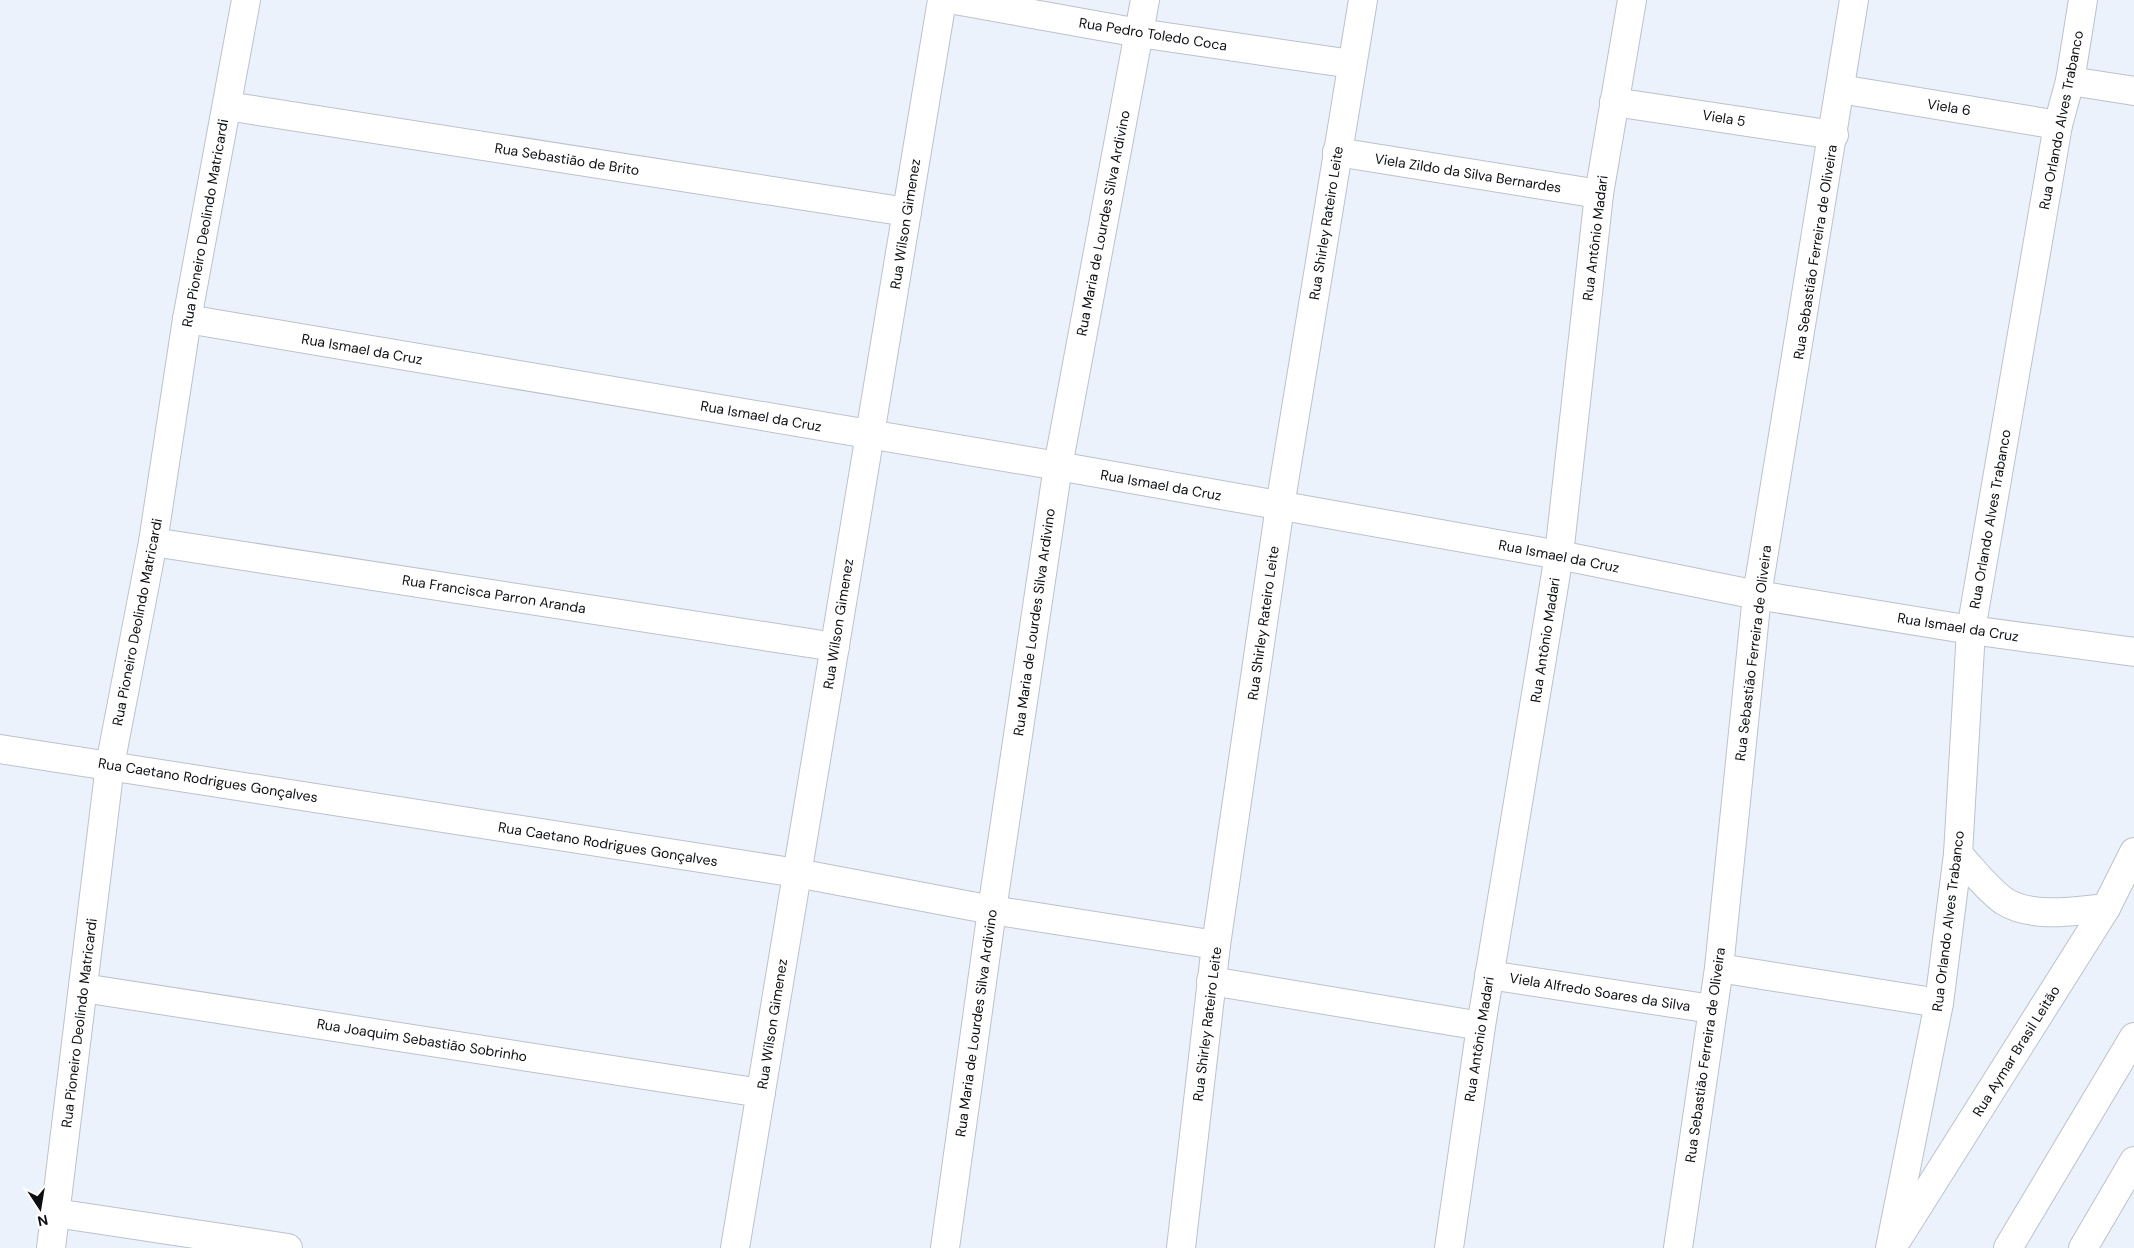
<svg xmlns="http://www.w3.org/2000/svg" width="2134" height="1248" viewBox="0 0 2134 1248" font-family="'DM Sans',sans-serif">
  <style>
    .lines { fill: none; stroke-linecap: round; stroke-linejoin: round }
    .minor-casing { stroke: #bcc2cb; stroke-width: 30 }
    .major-casing { stroke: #bcc2cb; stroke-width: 30 }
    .minor { stroke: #fff; stroke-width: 28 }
    .major { stroke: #fff; stroke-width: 28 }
    .labels { text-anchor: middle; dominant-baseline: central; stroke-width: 4.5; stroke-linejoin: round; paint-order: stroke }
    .street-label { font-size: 14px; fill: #0c0e11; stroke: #fff }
  </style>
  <rect width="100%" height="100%" fill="#ecf2fc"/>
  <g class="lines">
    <defs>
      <g id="minor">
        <polyline points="955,0 1139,33 1352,64"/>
        <polyline points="2070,81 2134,91"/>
        <polyline points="1840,89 2058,125"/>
        <polyline points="1614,102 1834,135"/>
        <polyline points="227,106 907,212"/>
        <polyline points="1337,152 1599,194"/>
        <polyline points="187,319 1058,466 1559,555 1757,595 1971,630 2134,652"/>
        <polyline points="153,542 835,647"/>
        <polyline points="0,749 797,873 992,910 1216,945"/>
        <path d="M1958 854C1973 870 1986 888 2004 901 2032 919 2075 911 2106 908"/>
        <polyline points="1719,968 1939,1003"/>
        <polyline points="1489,975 1712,1009"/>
        <polyline points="1211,981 1481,1026"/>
        <polyline points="83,988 761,1093"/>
        <polyline points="55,1213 288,1248"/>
        <polyline points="1898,1238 2106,908 2134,852"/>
        <polyline points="51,1248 110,765 153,542 187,319 246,0"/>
        <polyline points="735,1248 942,0"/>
        <polyline points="945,1248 992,910 1058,466 1145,0"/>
        <polyline points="1181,1248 1216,945 1280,506 1363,0"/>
        <polyline points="1449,1248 1481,1026 1559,555 1599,194 1632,0"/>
        <polyline points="1678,1248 1719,968 1757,595 1854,0"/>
        <polyline points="1890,1248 1939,1003 1958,854 1971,630 2058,125 2070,81 2083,0"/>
      </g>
      <g id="major">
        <polyline points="2008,1248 2134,1037"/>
        <polyline points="2083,1248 2134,1161"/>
      </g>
    </defs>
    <use href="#minor" class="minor-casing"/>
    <use href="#major" class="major-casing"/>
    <use href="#minor" class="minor"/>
    <use href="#major" class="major"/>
  </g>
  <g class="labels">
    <g class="street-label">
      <text transform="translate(1153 34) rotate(9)">Rua Pedro Toledo Coca</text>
      <text transform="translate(1949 107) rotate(9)">Viela 6</text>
      <text transform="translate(1724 118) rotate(9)">Viela 5</text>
      <text transform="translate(2061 120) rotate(-79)">Rua Orlando Alves Trabanco</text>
      <text transform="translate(567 159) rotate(9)">Rua Sebastião de Brito</text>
      <text transform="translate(1468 173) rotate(9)">Viela Zildo da Silva Bernardes</text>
      <text transform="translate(205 223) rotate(-80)">Rua Pioneiro Deolindo Matricardi</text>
      <text transform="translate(1103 223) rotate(-79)">Rua Maria de Lourdes Silva Ardivino</text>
      <text transform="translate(1326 223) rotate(-81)">Rua Shirley Rateiro Leite</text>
      <text transform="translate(905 224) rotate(-81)">Rua Wilson Gimenez</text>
      <text transform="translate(1595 238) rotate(-83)">Rua Antônio Madari</text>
      <text transform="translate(1815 252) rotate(-81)">Rua Sebastião Ferreira de Oliveira</text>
      <text transform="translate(362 349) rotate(10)">Rua Ismael da Cruz</text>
      <text transform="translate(761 416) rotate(10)">Rua Ismael da Cruz</text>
      <text transform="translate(1161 485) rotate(10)">Rua Ismael da Cruz</text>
      <text transform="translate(1990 519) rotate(-80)">Rua Orlando Alves Trabanco</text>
      <text transform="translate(1559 556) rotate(11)">Rua Ismael da Cruz</text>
      <text transform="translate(494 594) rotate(9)">Rua Francisca Parron Aranda</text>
      <text transform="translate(137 622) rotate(-79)">Rua Pioneiro Deolindo Matricardi</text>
      <text transform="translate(1034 622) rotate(-82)">Rua Maria de Lourdes Silva Ardivino</text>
      <text transform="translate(1263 623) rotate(-82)">Rua Shirley Rateiro Leite</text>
      <text transform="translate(838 624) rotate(-81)">Rua Wilson Gimenez</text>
      <text transform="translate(1958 627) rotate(9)">Rua Ismael da Cruz</text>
      <text transform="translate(1545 640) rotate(-81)">Rua Antônio Madari</text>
      <text transform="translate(1753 653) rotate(-83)">Rua Sebastião Ferreira de Oliveira</text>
      <text transform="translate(208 780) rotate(9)">Rua Caetano Rodrigues Gonçalves</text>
      <text transform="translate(608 844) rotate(9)">Rua Caetano Rodrigues Gonçalves</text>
      <text transform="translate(1948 921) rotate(-83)">Rua Orlando Alves Trabanco</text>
      <text transform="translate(1600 992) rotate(9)">Viela Alfredo Soares da Silva</text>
      <text transform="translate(79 1023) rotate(-83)">Rua Pioneiro Deolindo Matricardi</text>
      <text transform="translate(976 1023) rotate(-82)">Rua Maria de Lourdes Silva Ardivino</text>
      <text transform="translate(772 1024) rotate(-81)">Rua Wilson Gimenez</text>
      <text transform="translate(1207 1024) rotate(-83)">Rua Shirley Rateiro Leite</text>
      <text transform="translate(1479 1039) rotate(-81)">Rua Antônio Madari</text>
      <text transform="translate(422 1040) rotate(9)">Rua Joaquim Sebastião Sobrinho</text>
      <text transform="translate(2016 1051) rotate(-58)">Rua Aymar Brasil Leitão</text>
      <text transform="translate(1705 1055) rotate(-82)">Rua Sebastião Ferreira de Oliveira</text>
    </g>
  </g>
  <g transform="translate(40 1208) rotate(168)" stroke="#ffffff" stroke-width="4" paint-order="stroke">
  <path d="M0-4L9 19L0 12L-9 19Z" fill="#0c0e11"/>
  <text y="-8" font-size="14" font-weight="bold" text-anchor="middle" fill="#0c0e11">N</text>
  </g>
</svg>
